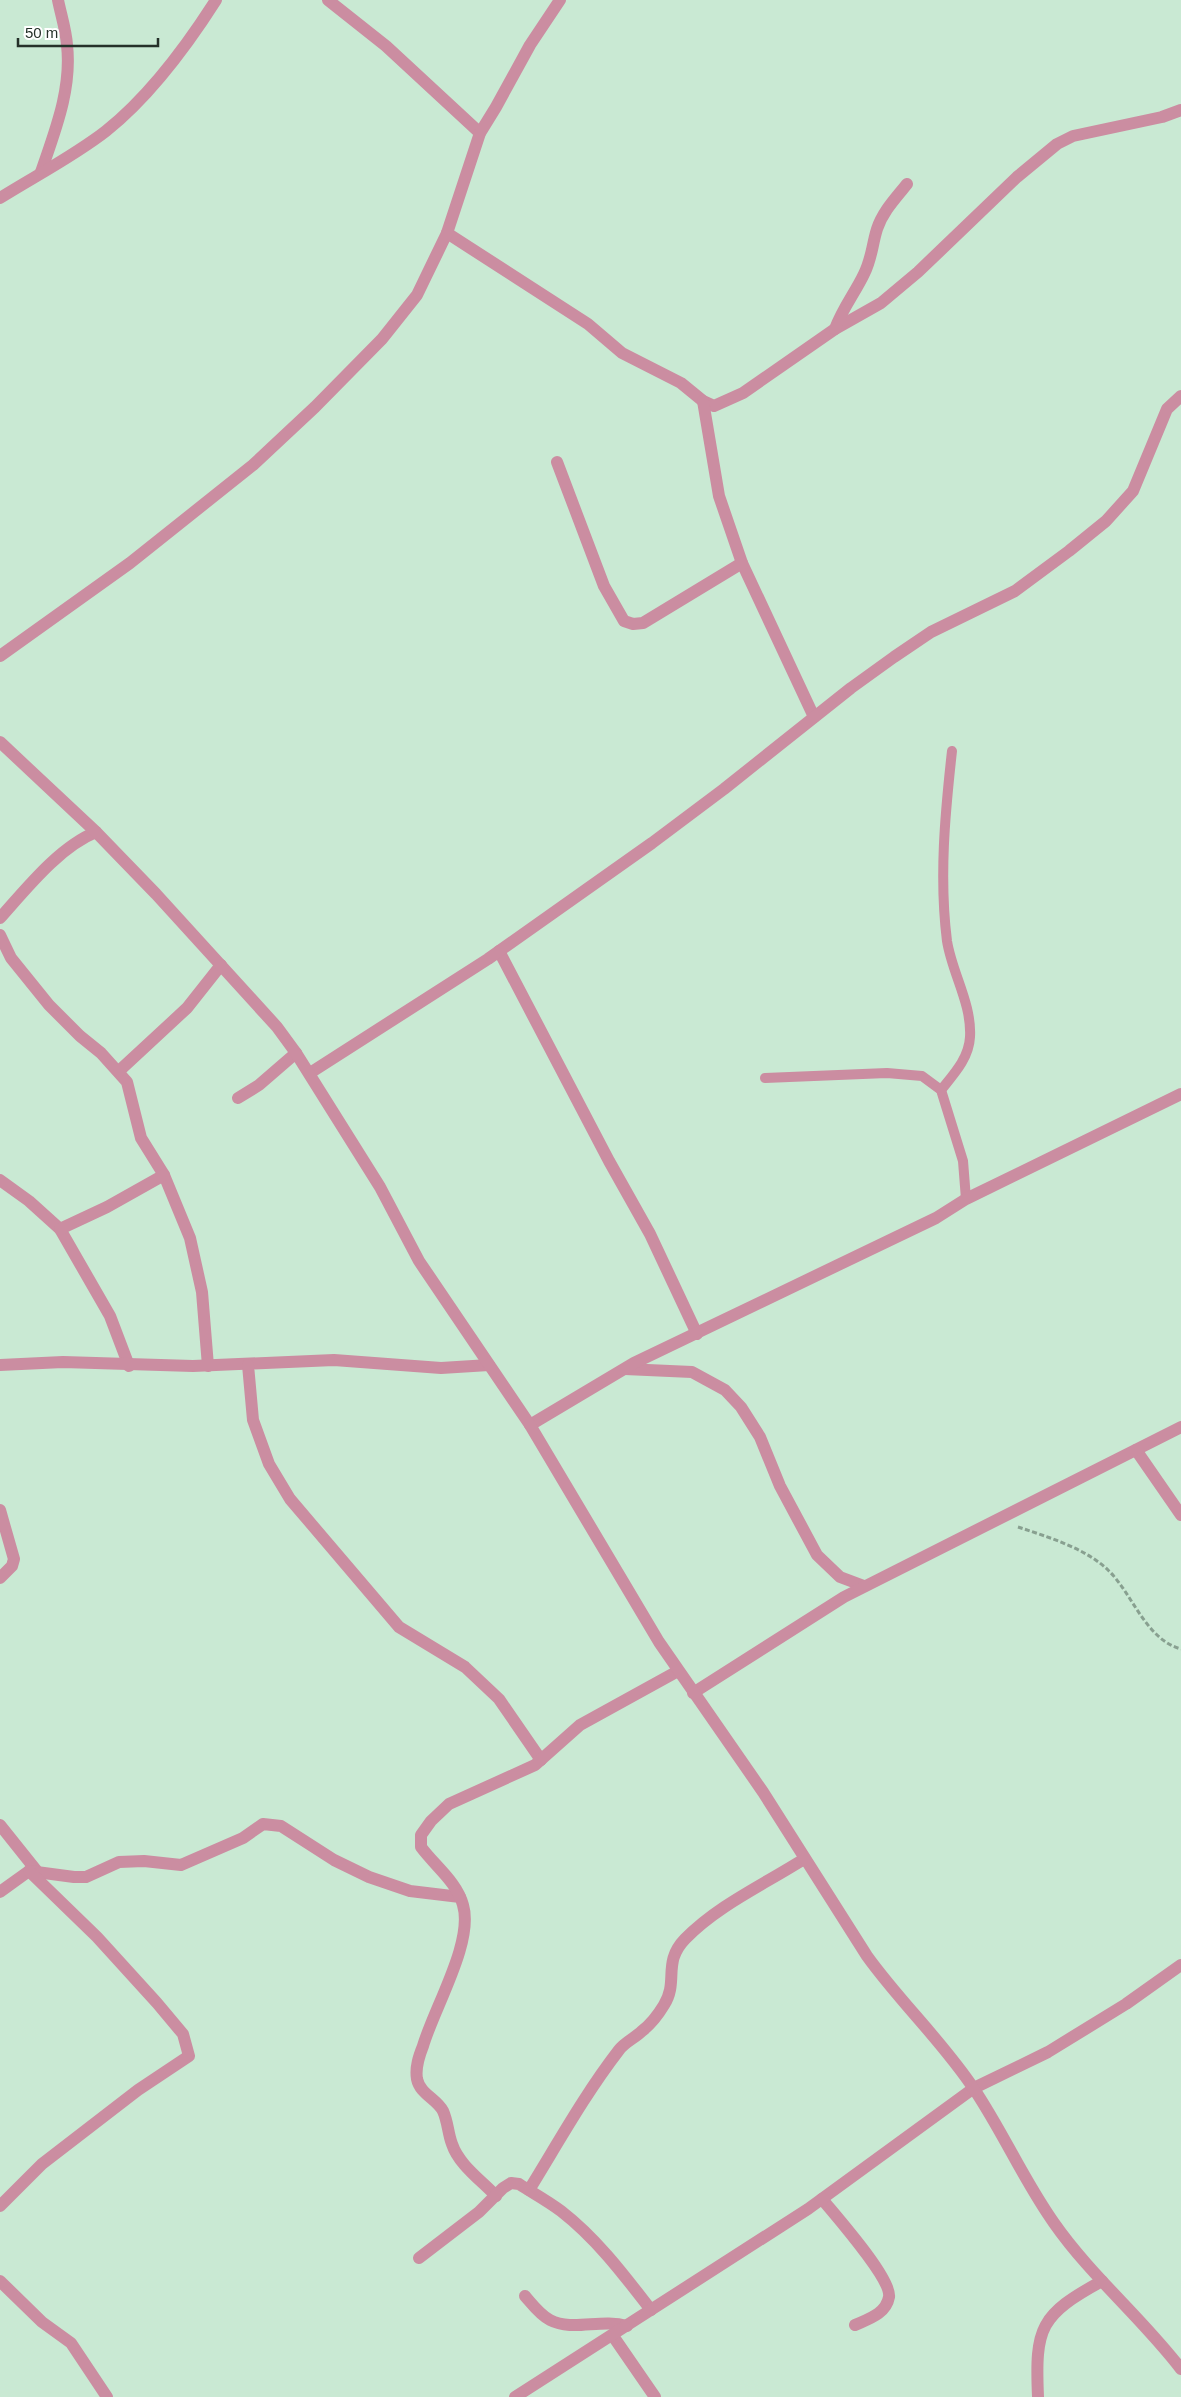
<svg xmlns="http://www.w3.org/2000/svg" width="1181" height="2397" viewBox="0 0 1181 2397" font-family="Arial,sans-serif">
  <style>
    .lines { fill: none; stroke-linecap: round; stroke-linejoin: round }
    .path { stroke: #88a090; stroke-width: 3; stroke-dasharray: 5 2.5; stroke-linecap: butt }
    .service { stroke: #cb8da1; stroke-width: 10 }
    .minor { stroke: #cb8da1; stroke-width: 12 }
    .tertiary { stroke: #cb8da1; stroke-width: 12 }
  </style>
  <rect width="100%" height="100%" fill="#c9e9d3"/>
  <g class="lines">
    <path class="path" d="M1018 1527C1048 1537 1085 1548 1108 1570 1133 1594 1145 1639 1181 1649"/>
    <g class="service">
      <polyline points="765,1078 887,1073 922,1076 941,1090 963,1161 966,1199"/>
      <path d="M941 1090C954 1074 969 1058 970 1037 972 1004 952 973 947 941 939 878 945 814 952 751"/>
    </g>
    <g class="minor">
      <polyline points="328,0 386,46 480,133"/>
      <path d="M41 172C55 131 72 89 67 45 66 30 61 15 58 0"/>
      <path d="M0 198C35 176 74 156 106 131 150 96 186 47 216 0"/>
      <polyline points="447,233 588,324 622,353 681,383 703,401 714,406 743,393 835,329 881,303 918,272 1017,177 1057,144 1073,136 1162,117 1181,110"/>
      <path d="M835 329C842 309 855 293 864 274 872 258 872 245 877 229 883 211 896 198 907 184"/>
      <polyline points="703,401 719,496 742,563 814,717"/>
      <polyline points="557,462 604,586 624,621 633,624 643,623 742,563"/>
      <polyline points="0,656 130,563 253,465 315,407 382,339 417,295 447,233 480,133 496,107 530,45 560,0"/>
      <path d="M0 918C26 889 59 847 96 832"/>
      <polyline points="0,935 11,958 49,1005 80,1036 101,1053 127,1082 141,1138 164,1175 190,1238 202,1292 208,1366"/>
      <polyline points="499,951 609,1161 650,1234 697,1334"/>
      <polyline points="119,1071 187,1008 221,965"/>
      <polyline points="310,1073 488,959 652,843 724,789 851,688 894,657 931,632 1015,591 1069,551 1106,521 1133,491 1167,409 1181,396"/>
      <polyline points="238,1098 259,1085 296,1053"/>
      <polyline points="0,1180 29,1201 60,1229 110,1316 129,1366"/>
      <polyline points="60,1229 107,1207 164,1175"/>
      <polyline points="0,1365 63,1362 193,1366 334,1360 441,1368 489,1365"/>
      <polyline points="248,1365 253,1420 269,1464 290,1499 399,1627 465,1667 499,1699 541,1760"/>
      <polyline points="625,1369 692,1372 725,1390 741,1407 760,1437 780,1486 817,1555 840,1577 864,1586"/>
      <polyline points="530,1425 634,1363 936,1218 966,1199 1181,1094"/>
      <polyline points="1136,1450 1181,1515"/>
      <polyline points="0,1510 14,1559 12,1566 0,1578"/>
      <polyline points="693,1693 844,1597 1181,1427"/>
      <polyline points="0,1825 36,1870"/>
      <polyline points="0,1892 29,1871 74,1877 86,1877 119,1862 144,1861 181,1865 243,1838 263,1824 281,1826 334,1860 369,1877 410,1891 460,1897"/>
      <path d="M529 2190C558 2143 585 2094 619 2050 625 2042 635 2038 642 2031 651 2024 658 2015 664 2005 679 1981 662 1963 685 1939 718 1905 765 1884 804 1859"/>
      <path d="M496 2196C481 2180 459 2165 452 2144 448 2134 448 2122 443 2111 437 2099 420 2094 417 2079 415 2067 419 2056 423 2046 434 2008 474 1942 463 1905 457 1882 435 1866 421 1847V1835L431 1821 449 1804 535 1765 580 1725 678 1671"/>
      <path d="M822 2199C835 2215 892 2279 889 2297 886 2314 868 2319 855 2325"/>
      <polyline points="0,2206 42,2164 138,2090 189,2056 183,2034 157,2003 97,1937 29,1871"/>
      <path d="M419 2258 479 2212 503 2188 511 2183 519 2184C533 2193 548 2201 561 2211 597 2239 624 2275 651 2310"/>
      <polyline points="0,2281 42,2322 71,2343 107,2397"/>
      <path d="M525 2296C532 2304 540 2315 550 2320 573 2332 601 2318 627 2326"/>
      <polyline points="613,2336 655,2397"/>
      <polyline points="515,2397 808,2209 974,2088 1048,2052 1126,2004 1181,1965"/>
      <path d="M1038 2397C1035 2327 1040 2315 1102 2281"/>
    </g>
    <path class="tertiary" d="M0 742 96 832 156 894 277 1027 296 1053 380 1187 419 1261 530 1425 659 1642 763 1792 867 1956C900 2002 943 2042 974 2089 1003 2132 1024 2181 1054 2223 1091 2276 1142 2318 1181 2369"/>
  </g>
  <path d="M18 38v8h140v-8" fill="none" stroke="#253129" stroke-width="2.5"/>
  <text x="25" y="38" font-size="15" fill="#253129" stroke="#ffffff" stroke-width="4" paint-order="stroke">50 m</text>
</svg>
